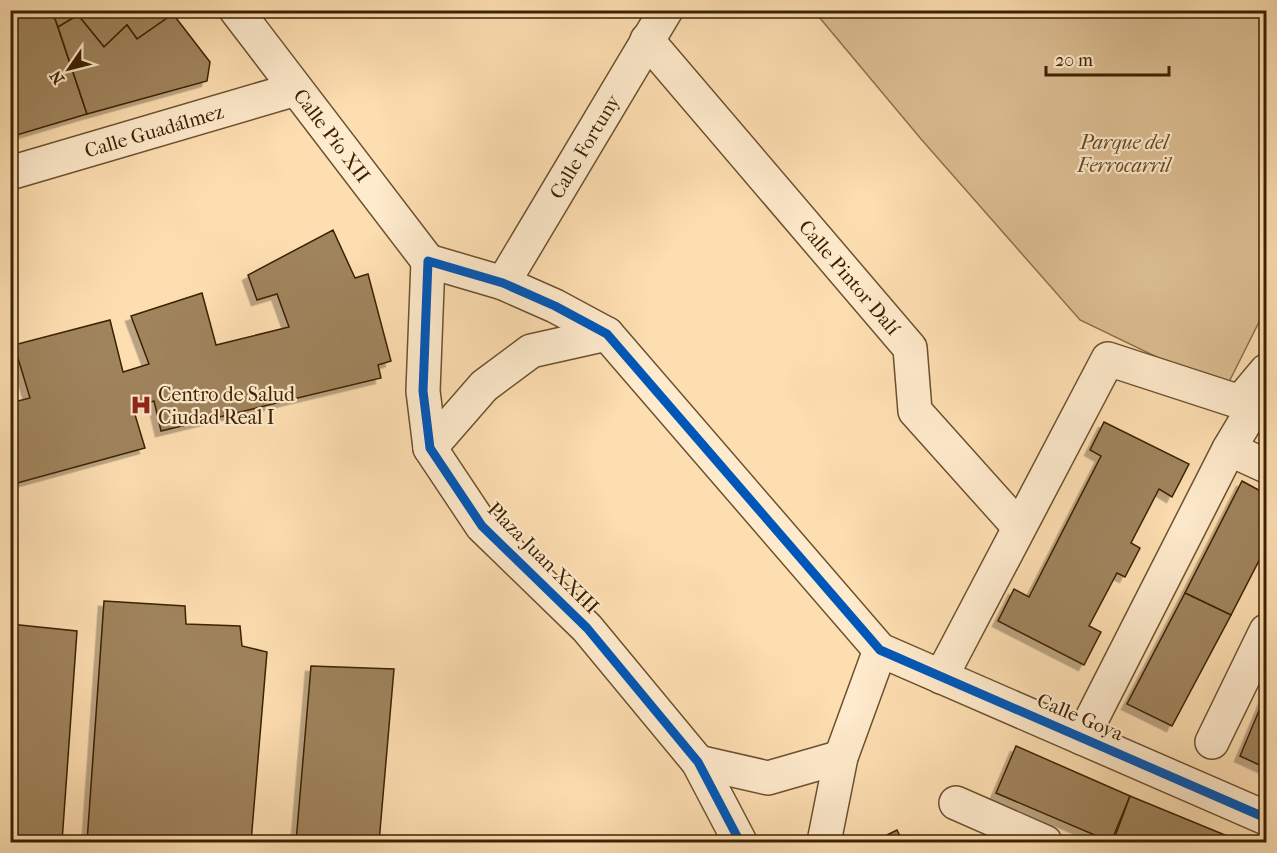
<svg xmlns="http://www.w3.org/2000/svg" width="1277" height="853" viewBox="0 0 1277 853" font-family="'IM FELL French Canon',serif">
  <style>
    .green { fill: #dcbe93; stroke: #8c704a; stroke-width: 1.5 }
    .building { fill: #a0845d; stroke: #3c2202; stroke-width: 1.5; filter: url(#shadow) }
    .lines { fill: none; stroke-linecap: round; stroke-linejoin: round }
    .minor-casing { stroke: #6c512e; stroke-width: 36 }
    .minor { stroke: #feeacc; stroke-width: 33 }
    .cycleway-casing { stroke: #feeacc; stroke-width: 13 }
    .cycleway { stroke: #0057b8; stroke-width: 9 }
    .labels { text-anchor: middle; dominant-baseline: central; stroke-width: 4.5; stroke-linejoin: round; paint-order: stroke }
    .street-label { font-size: 20px; fill: #3c2202; stroke: #feeacc }
    .park-label { font-size: 20px; font-style: italic; fill: #644926; stroke: #feeacc }
    .poi-label { font-size: 20px; fill: #3c2202; stroke: #feeacc; text-anchor: start }
  </style>
  <defs>
    <filter id="shadow"><feDropShadow dx="-5.5" dy="5.5" stdDeviation="0" flood-color="#0004"/></filter>
  </defs>
  <rect width="100%" height="100%" fill="#fddeb1"/>
  <filter id="stains"><feTurbulence type="fractalNoise" baseFrequency=".00333" numOctaves="4"/><feColorMatrix values="0 0 0 0 .2 0 0 0 0 .09 0 0 0 0 .02 0 0 0 .5 -.17"/></filter>
  <radialGradient id="worn" r=".72"><stop offset=".6" stop-color="#630" stop-opacity="0"/><stop offset="1" stop-color="#630" stop-opacity=".3"/></radialGradient>
  <polygon class="green" points="814,11 1266,11 1266,308 1225,390 1080,320 921,139"/>
  <g class="building">
    <polygon points="10,10 52,10 87,114 10,137"/>
    <polygon points="52,10 171,10 173,14 137,39 127,25 104,47 78,15 58,27"/>
    <polygon points="173,14 210,62 207,81 87,114 58,27 78,15 104,47 127,25 137,39"/>
    <polygon points="333,230 355,278 368,274 391,361 378,365 381,378 161,431 154,401 133,408 145,448 10,485 10,403 30,398 14,345 110,320 123,372 149,364 131,316 202,293 216,345 289,327 277,294 257,300 248,275"/>
    <polygon points="1104,422 1189,464 1172,497 1159,489 1131,543 1140,548 1125,577 1117,573 1089,626 1101,632 1084,665 998,621 1014,589 1029,597 1101,456 1090,450"/>
    <polygon points="1242,481 1266,494 1266,547 1231,615 1185,593"/>
    <polygon points="1185,593 1231,615 1172,726 1127,704"/>
    <polygon points="104,601 185,606 186,624 240,626 242,646 267,652 251,842 87,842"/>
    <polygon points="10,624 77,631 62,842 10,842"/>
    <polygon points="311,666 394,669 379,842 296,842"/>
    <polygon points="1266,694 1266,768 1240,756"/>
    <polygon points="1016,746 1130,796 1111,842 996,793"/>
    <polygon points="1130,796 1242,842 1113,842"/>
    <polygon points="897,830 903,842 873,842"/>
  </g>
  <g class="lines">
    <defs>
      <g id="minor">
        <path id="s1" d="M236 10 428 261"/>
        <path id="s2" d="M647 40 910 348 915 411 1019 527"/>
        <path id="s3" d="M10 173 296 89"/>
        <polyline points="428,261 503,283 555,306 607,334 880,650 1266,818"/>
        <polyline points="428,261 423,391 430,448 482,526 587,628 698,762 740,842"/>
        <path id="s4" d="M503 283 666 10"/>
        <polyline points="430,448 484,386 531,351 607,334"/>
        <polyline points="1229,449 1266,466"/>
        <polyline points="941,677 1108,359 1240,402 1266,371"/>
        <polyline points="1082,738 1229,449 1266,387"/>
        <polyline points="1212,742 1266,631"/>
        <polyline points="698,762 768,778 841,757"/>
        <polyline points="956,803 1045,842"/>
        <polyline points="824,842 841,757 880,650"/>
      </g>
    </defs>
    <use href="#minor" class="minor-casing"/>
    <use href="#minor" class="minor"/>
    <defs>
      <polyline id="cycleway" points="740,842 698,762 587,628 482,526 430,448 423,391 428,261 503,283 555,306 607,334 880,650 1266,818"/>
    </defs>
    <use href="#cycleway" class="cycleway-casing"/>
    <use href="#cycleway" class="cycleway"/>
  </g>
  <defs>
    <symbol id="hospital-bare" viewBox="-9 -9 18 18"><path d="M-5-5h3v3.5h4V-5h3V5h-3V1.5h-4V5h-3Z" fill="#8f2418" stroke="#feeacc" stroke-width="2.5" paint-order="stroke"/></symbol>
  </defs>
  <g fill-rule="evenodd">
    <use href="#hospital-bare" x="126" y="390" width="30" height="30"/>
  </g>
  <g class="labels">
    <g class="street-label">
      <text stroke="none"><textPath href="#s3" startOffset="150">Calle Guadálmez</textPath></text>
      <text stroke="none"><textPath href="#s1" startOffset="158">Calle Pío XII</textPath></text>
      <text stroke="none"><textPath href="#s4" startOffset="159">Calle Fortuny</textPath></text>
      <text stroke="none"><textPath href="#s2" startOffset="312">Calle Pintor Dalí</textPath></text>
      <text transform="translate(543 558) rotate(45)">Plaza Juan XXIII</text>
      <text transform="translate(1080 717) rotate(23)">Calle Goya</text>
    </g>
    <g class="park-label">
      <text x="1124" y="142">Parque del<tspan x="1124" dy="23">Ferrocarril</tspan></text>
    </g>
    <g class="poi-label">
      <text x="158" y="394">Centro de Salud<tspan x="158" dy="23">Ciudad Real I</tspan></text>
    </g>
  </g>
  <rect width="1277" height="853" fill="none" stroke="#fddeb1" stroke-width="36"/>
  <rect x="12" y="12" width="1253" height="829" fill="none" stroke="#3c2202" stroke-width="3"/>
  <rect x="18" y="18" width="1241" height="817" fill="none" stroke="#3c2202" stroke-width="1.5"/>
  <g transform="translate(69 69) rotate(235)" stroke="#feeacc" stroke-width="4.5" paint-order="stroke">
  <path d="M0-4.5L10 22L0 15L-10 22Z" fill="#3c2202"/>
  <text y="-9" font-size="16" font-weight="bold" text-anchor="middle" fill="#3c2202">N</text>
  </g>
  <path d="M1046 66v9h123v-9" fill="none" stroke="#3c2202" stroke-width="3"/>
  <text x="1055" y="66" font-size="18" fill="#3c2202" stroke="#feeacc" stroke-width="4.5" paint-order="stroke">20 m</text>
  <rect width="100%" height="100%" filter="url(#stains)"/>
  <rect width="100%" height="100%" fill="url(#worn)"/>
</svg>
